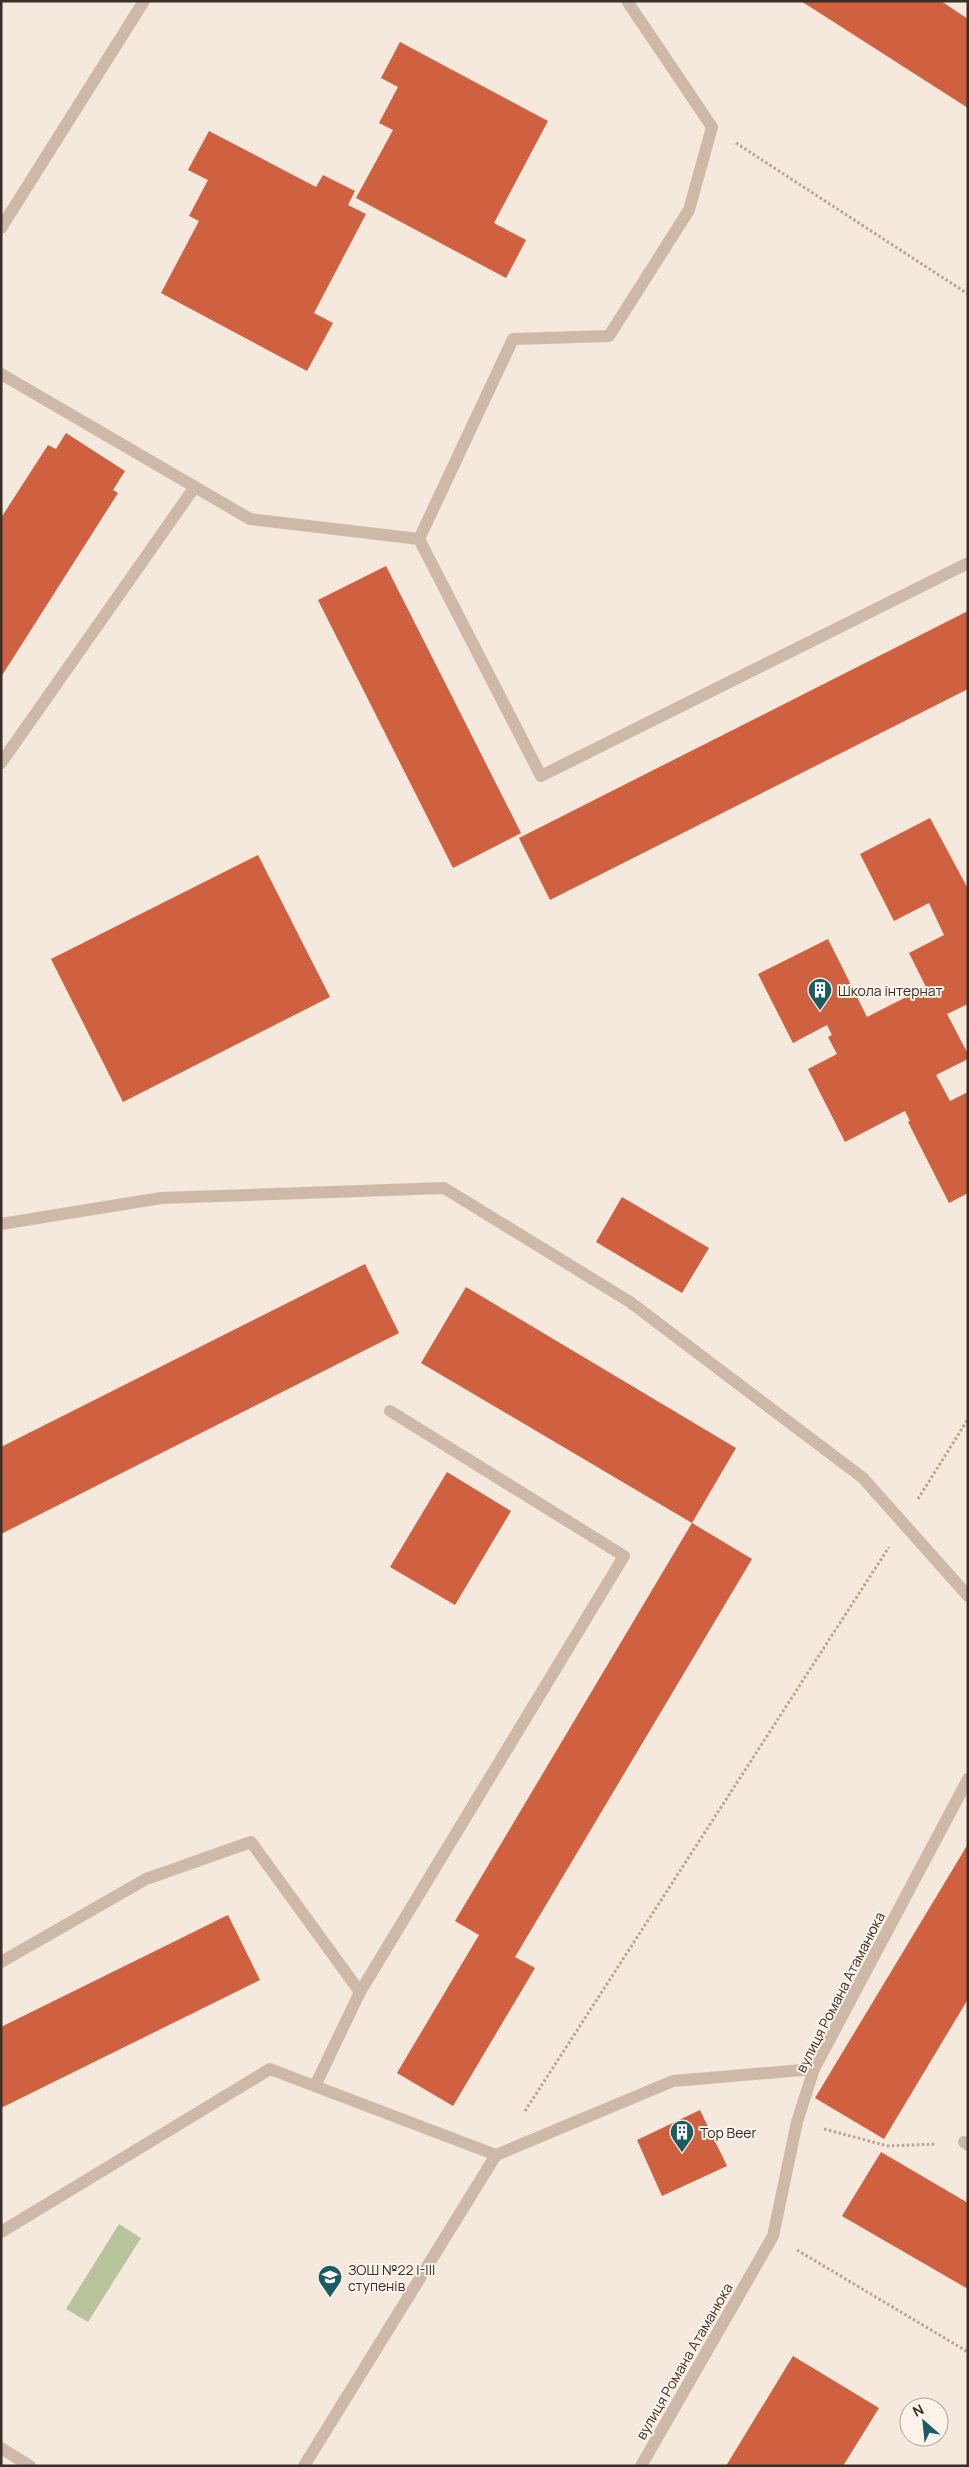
<svg xmlns="http://www.w3.org/2000/svg" width="969" height="2467" viewBox="0 0 969 2467" font-family="Manrope,sans-serif">
  <style>
    .green { fill: #b8c59c }
    .building { fill: #d06140 }
    .lines { fill: none; stroke-linecap: round; stroke-linejoin: round }
    .path { stroke: #baa392; stroke-width: 3; stroke-dasharray: 2.5 2.5; stroke-linecap: butt }
    .lane { stroke: #ceb9a8; stroke-width: 12 }
    .street { stroke: #ceb9a8; stroke-width: 12 }
    .labels { text-anchor: middle; dominant-baseline: central; stroke-width: 4; stroke-linejoin: round; paint-order: stroke }
    .poi-label { font-size: 14px; fill: #3a2e29; stroke: #fbf3ea; text-anchor: start }
    .street-label { font-size: 14px; fill: #3a2e29; stroke: #fbf3ea }
  </style>
  <rect width="100%" height="100%" fill="#f5e9dd"/>
  <polygon class="green" points="119,2224 141,2238 88,2322 66,2309"/>
  <g class="building">
    <polygon points="801,1 941,1 968,19 968,108"/>
    <polygon points="400,42 548,121 494,223 526,240 506,278 356,198 393,130 379,123 398,87 381,78"/>
    <polygon points="209,131 316,187 323,175 355,191 348,205 366,214 314,313 333,323 307,371 161,293 199,221 189,216 208,180 188,170"/>
    <polygon points="66,433 125,471 113,490 118,493 1,677 1,518 48,445 56,449"/>
    <polygon points="386,566 521,833 453,868 318,600"/>
    <polygon points="968,611 968,689 550,900 519,838"/>
    <polygon points="930,818 968,889 968,1004 947,1014 968,1054 968,1059 936,1075 950,1101 968,1092 968,1193 949,1203 908,1122 910,1121 905,1111 845,1142 808,1069 837,1054 828,1037 832,1035 827,1025 793,1043 758,974 828,939 867,1017 926,987 909,953 944,935 929,903 894,921 860,854"/>
    <polygon points="258,855 330,997 123,1102 51,959"/>
    <polygon points="622,1197 709,1248 682,1293 596,1242"/>
    <polygon points="365,1264 399,1333 1,1534 1,1447"/>
    <polygon points="466,1287 736,1448 692,1523 421,1363"/>
    <polygon points="447,1472 511,1511 455,1605 390,1567"/>
    <polygon points="692,1523 752,1559 515,1957 535,1968 453,2106 397,2073 479,1935 455,1921"/>
    <polygon points="968,1844 968,1999 884,2139 815,2098"/>
    <polygon points="228,1915 260,1980 1,2108 1,2027"/>
    <polygon points="700,2110 727,2166 662,2196 637,2140"/>
    <polygon points="881,2152 968,2203 968,2289 842,2216"/>
    <polygon points="793,2356 879,2408 843,2466 726,2466"/>
  </g>
  <g class="lines">
    <g class="path">
      <polyline points="736,143 968,294"/>
      <polyline points="918,1499 968,1419"/>
      <polyline points="525,2111 889,1547"/>
      <polyline points="824,2129 888,2146 936,2144"/>
      <polyline points="797,2250 968,2352"/>
    </g>
    <g class="lane">
      <polyline points="1,374 250,519 419,539 541,776 968,563"/>
      <polyline points="419,539 513,339 609,336 689,210 712,127 627,1"/>
      <polyline points="1,763 194,488"/>
      <polyline points="1,1224 161,1198 444,1188 630,1302 863,1478 968,1596"/>
      <polyline points="1,1962 146,1879 251,1842 360,1992 624,1556 390,1411"/>
      <polyline points="315,2086 360,1992"/>
      <polyline points="964,2142 968,2145"/>
      <polyline points="1,2232 270,2069 496,2155 673,2081 814,2069"/>
      <polyline points="1,2448 30,2466"/>
      <polyline points="304,2466 496,2155"/>
    </g>
    <g class="street">
      <polyline points="1,228 144,1"/>
      <polyline points="641,2466 773,2236 797,2122 814,2069 968,1779"/>
    </g>
  </g>
  <defs>
    <symbol id="building-pin" viewBox="-11 -11 22 30"><path d="M0 17L-7.5 6A9.5 9.5 0 1 1 7.5 6Z" fill="#1a5c60" stroke="#fbf3ea"/><path d="M-4-6H4V6H1V3H-1V6H-4ZM-2.5-4.3h1.7v1.8h-1.7ZM.8-4.3h1.7v1.8H.8ZM-2.5-1h1.7V.8h-1.7ZM.8-1h1.7V.8H.8Z" fill="#fff"/></symbol>
    <symbol id="school-pin" viewBox="-11 -11 22 30"><path d="M0 17L-7.5 6A9.5 9.5 0 1 1 7.5 6Z" fill="#1a5c60" stroke="#fbf3ea"/><path d="M0-5L7-2L0 1L-7-2ZM-4 1L0 2.5L4 1V4Q0 6-4 4Z" fill="#fff"/></symbol>
  </defs>
  <g fill-rule="evenodd">
    <use href="#building-pin" x="806" y="976" width="28" height="38"/>
    <use href="#building-pin" x="668" y="2118" width="28" height="38"/>
    <use href="#school-pin" x="316" y="2263" width="28" height="38"/>
  </g>
  <g class="labels">
    <g class="poi-label">
      <text x="838" y="990">Школа інтернат</text>
      <text x="700" y="2132">Top Beer</text>
      <text x="348" y="2269">ЗОШ №22 І-ІІІ<tspan x="348" dy="16">ступенів</tspan></text>
    </g>
    <g class="street-label">
      <text transform="translate(840 1992) rotate(-63)">вулиця Романа Атаманюка</text>
      <text transform="translate(684 2361) rotate(-60)">вулиця Романа Атаманюка</text>
    </g>
  </g>
  <rect width="969" height="2467" fill="none" stroke="#3a2e29" stroke-width="5"/>
  <g transform="translate(924 2422) rotate(333)"><circle r="24" fill="#fbf3ea" stroke="#aea49d"/>
  <path d="M0-4L9 19L0 12L-9 19Z" fill="#1a5c60"/>
  <text y="-8" font-size="14" font-weight="bold" text-anchor="middle" fill="#3a2e29">N</text>
  </g>
</svg>
